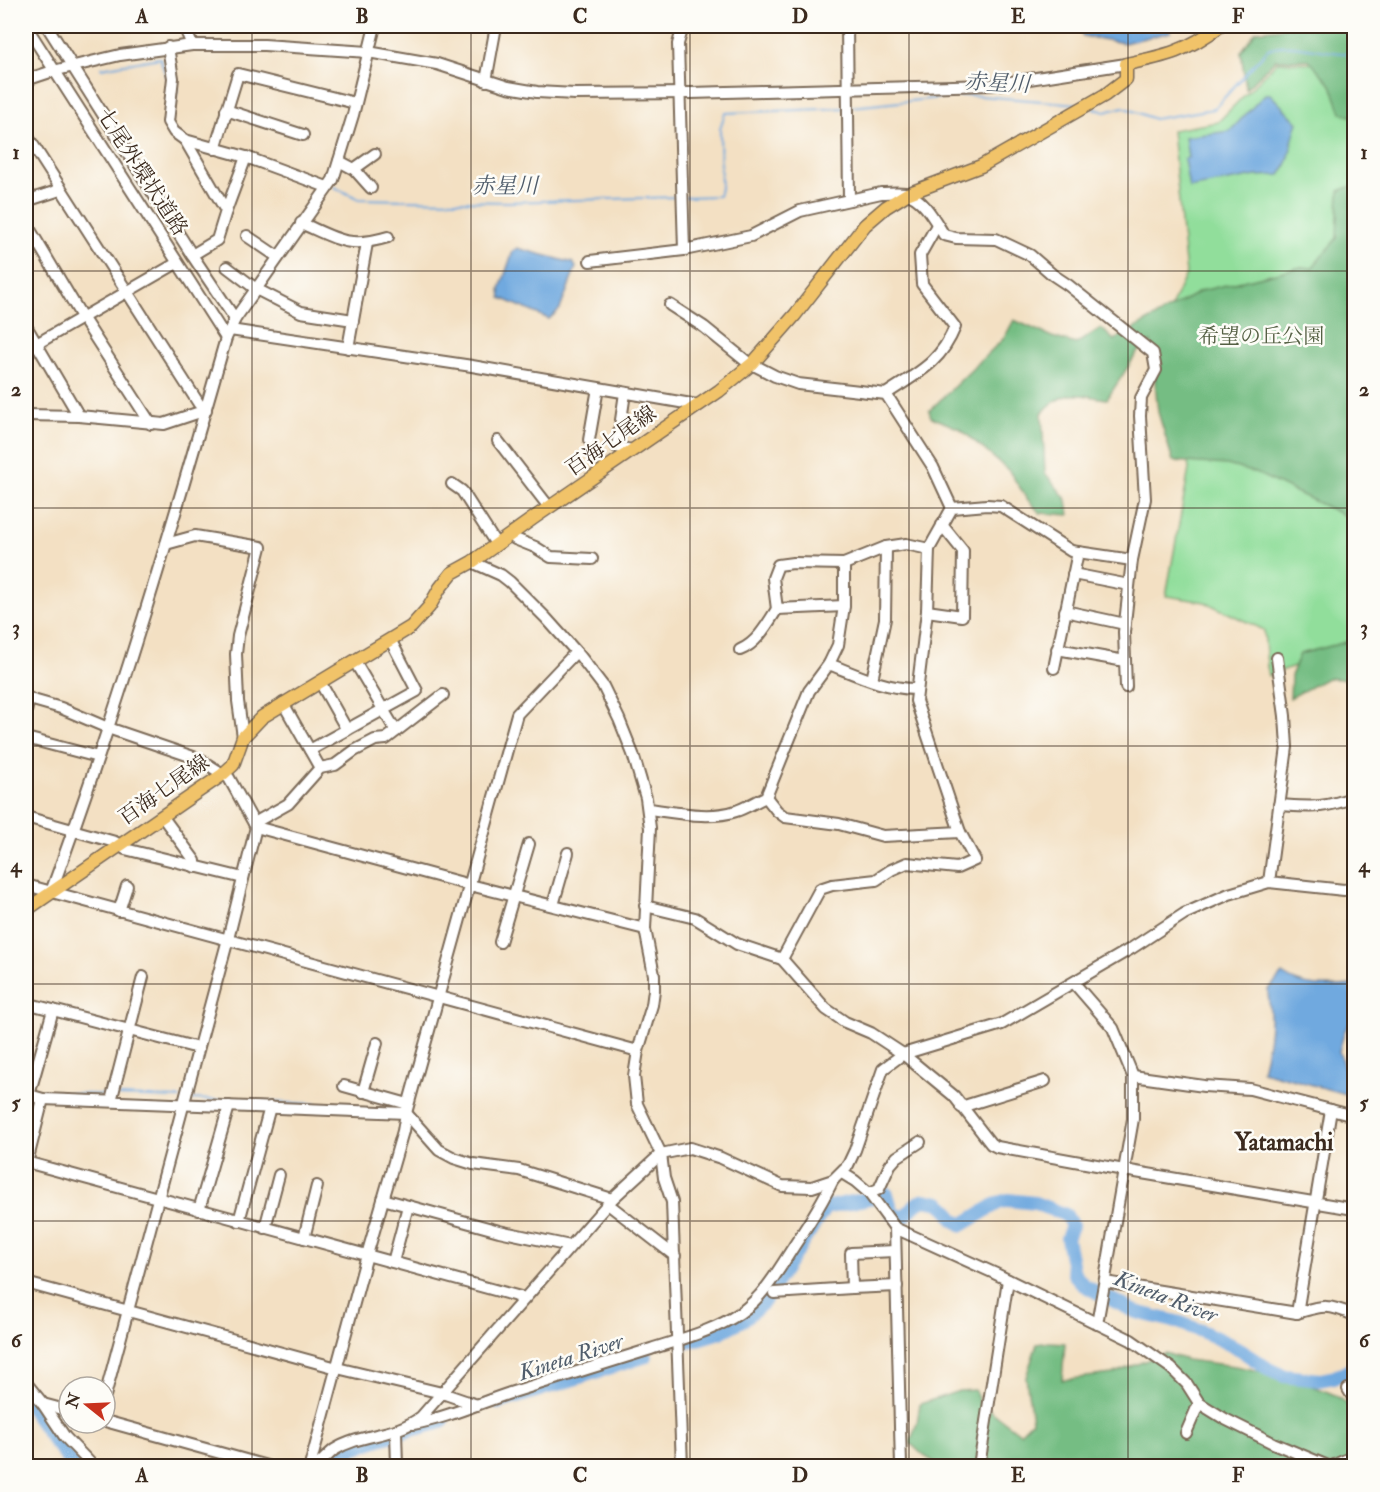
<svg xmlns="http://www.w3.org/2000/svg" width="1380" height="1492" viewBox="0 0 1380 1492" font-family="'IM FELL Double Pica','Noto Serif JP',serif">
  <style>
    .green { fill: #91de9b; stroke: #66845c; stroke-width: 1.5 }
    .forest { fill: #74bd83; stroke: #587450; stroke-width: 1.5 }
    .water { fill: #6fa9df; stroke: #556a7e; stroke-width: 1.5 }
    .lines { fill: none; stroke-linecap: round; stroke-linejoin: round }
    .stream { stroke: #6fa9df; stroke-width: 2 }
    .river { stroke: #6fa9df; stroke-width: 14 }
    .minor-casing { stroke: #7b6a58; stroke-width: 14 }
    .major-casing { stroke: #7b6a58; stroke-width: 15 }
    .minor { stroke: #fff; stroke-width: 10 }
    .major { stroke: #f1c369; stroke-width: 12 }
    .grid { fill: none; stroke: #3b2a1e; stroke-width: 1.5; stroke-opacity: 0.55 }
    .labels { text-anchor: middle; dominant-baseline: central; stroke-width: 5; stroke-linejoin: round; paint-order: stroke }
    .street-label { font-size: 21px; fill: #3b2a1e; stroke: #fdfcf7 }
    .park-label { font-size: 21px; fill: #556044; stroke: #fdfcf7 }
    .water-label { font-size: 22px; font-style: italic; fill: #505d6b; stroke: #fdfcf7 }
    .quarter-label { font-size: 24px; font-weight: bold; fill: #3b2a1e; stroke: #fdfcf7 }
    .neatline { fill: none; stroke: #3b2a1e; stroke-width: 2 }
    .grid-label { font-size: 20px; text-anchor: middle; font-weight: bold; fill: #3b2a1e }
  </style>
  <rect width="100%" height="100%" fill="#fdfcf7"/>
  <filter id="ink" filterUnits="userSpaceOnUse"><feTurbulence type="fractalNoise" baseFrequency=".0167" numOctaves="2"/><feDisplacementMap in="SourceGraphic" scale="12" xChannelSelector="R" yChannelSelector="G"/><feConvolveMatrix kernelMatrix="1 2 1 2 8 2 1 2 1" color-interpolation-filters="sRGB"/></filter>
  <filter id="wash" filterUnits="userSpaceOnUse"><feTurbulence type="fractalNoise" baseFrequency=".008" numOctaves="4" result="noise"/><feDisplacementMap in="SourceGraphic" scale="24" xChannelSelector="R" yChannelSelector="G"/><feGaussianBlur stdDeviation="1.35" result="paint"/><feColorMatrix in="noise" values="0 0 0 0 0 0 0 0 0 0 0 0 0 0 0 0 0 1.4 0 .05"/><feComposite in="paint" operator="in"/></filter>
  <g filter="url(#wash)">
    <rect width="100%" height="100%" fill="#f3e0c3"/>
    <polygon class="green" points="1277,62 1354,64 1354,650 1323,655 1268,676 1264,630 1205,602 1166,596 1189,469 1184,427 1164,323 1186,274 1172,130 1218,122"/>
    <g class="forest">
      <polygon points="1298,26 1354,29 1354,117 1341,113 1331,85 1309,60 1275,60 1246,89 1241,52 1256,31"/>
      <path d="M1354 185V520L1256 473 1227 465 1173 461 1158 412 1151 342 1137 353 1107 399C1078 395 1065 387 1042 413L1045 473 1067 500 1069 515 1040 513 1028 500 1009 471 960 429 931 417 929 411 1004 338 1014 320 1052 337 1076 344 1101 328 1114 340 1201 291 1301 267 1312 268 1337 238 1339 191Z"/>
      <polygon points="1354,640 1354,680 1327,678 1290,698 1291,676 1300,654"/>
      <polygon points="1049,1342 1065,1343 1062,1380 1112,1374 1165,1353 1187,1360 1235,1366 1294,1378 1335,1395 1354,1410 1354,1466 941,1466 924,1456 910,1443 917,1423 920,1404 959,1391 975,1390 979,1402 1020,1433 1032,1421 1026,1377 1037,1344"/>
    </g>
    <g class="water">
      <polygon points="1077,26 1171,26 1171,32 1124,43 1083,36"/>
      <path d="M1265 94H1270L1298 123C1289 142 1293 159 1280 175L1256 176 1189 188 1184 159 1188 158 1185 137 1230 131Z"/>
      <polygon points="517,248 573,263 576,267 560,309 549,319 501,298 500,289 513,251"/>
      <path d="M1282 974C1303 989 1329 987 1354 985V1019L1345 1030 1339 1051 1343 1065 1351 1078 1348 1091 1345 1094 1262 1071C1266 1053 1271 1033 1270 1014 1270 1006 1268 998 1268 990Z"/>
    </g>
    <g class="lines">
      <g class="stream">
        <polyline points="101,68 160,58 168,82"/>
        <polyline points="175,102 177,88"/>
        <polyline points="851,107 968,95 1078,104"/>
        <path d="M1093 108 1105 112 1123 107 1154 119 1214 109 1268 49C1295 39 1327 56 1354 53"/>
        <polyline points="334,187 359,199 507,202 678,197"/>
        <polyline points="685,197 719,196 721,188 720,129 725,113 846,108"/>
        <polyline points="36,1091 108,1095"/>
        <polyline points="117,1096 180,1098"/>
        <polyline points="189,1099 315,1104"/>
      </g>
      <g class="river">
        <polyline points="684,1343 720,1332 744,1319 763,1303 825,1208 887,1194 893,1214 904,1217 916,1204 925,1200 940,1203 947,1209 954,1220 962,1225 998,1203 1008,1200 1035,1203 1066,1215 1072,1226 1067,1238 1074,1274 1084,1285 1098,1293 1136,1312 1181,1323 1206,1333 1239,1349 1270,1370 1284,1376 1320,1380 1335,1377 1354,1367"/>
        <polyline points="26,1401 55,1443 74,1466"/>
        <polyline points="498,1403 646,1356"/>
        <path d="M326 1466C350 1442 410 1432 443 1421"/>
      </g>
    </g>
  </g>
  <g filter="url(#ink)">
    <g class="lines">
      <defs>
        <g id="minor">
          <polyline points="26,26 226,338"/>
          <polyline points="47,26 192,255 235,319"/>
          <polyline points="184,26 192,45"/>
          <polyline points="683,26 678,44 684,250"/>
          <polyline points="847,26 849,200"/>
          <polyline points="168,47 173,78 168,122 174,132 185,140 246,157 327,187"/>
          <polyline points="26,80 53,71 120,55 192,45 264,45 368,52 437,64 508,87 537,92 575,94 691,93 991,85 1126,64"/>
          <polyline points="486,81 496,26"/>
          <polyline points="226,110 303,135"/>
          <polyline points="26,134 199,404 206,410 164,424 79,416 26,415"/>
          <polyline points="185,140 226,211 217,240 192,255"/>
          <polyline points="215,149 238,74 355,103"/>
          <polyline points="339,161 354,169 375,154"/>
          <polyline points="354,169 371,188"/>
          <polyline points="26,201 60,190"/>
          <polyline points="226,211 246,157"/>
          <polyline points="26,223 82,317 151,424"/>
          <path d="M301 223C337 239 348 249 388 237"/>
          <polyline points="247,236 278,257"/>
          <path d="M590 261 684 250 751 236 800 211 881 193C889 193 898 192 905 193 924 198 935 221 944 235L956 238 996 239 1030 255 1053 275 1068 285 1153 353 1156 370 1141 398 1140 416 1145 499 1132 560 1124 632 1126 687"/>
          <polyline points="227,267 256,289 301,312 353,320"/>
          <polyline points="670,305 704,327 746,361 775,376 798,384 886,394 933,467 952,508"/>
          <polyline points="26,326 79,416"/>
          <polyline points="230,330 472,366 697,405"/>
          <polyline points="348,348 367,243"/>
          <polyline points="26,350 177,263"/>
          <polyline points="625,393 617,447 632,450"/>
          <path d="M886 394C917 373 940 364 955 327L922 284 920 255 937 225"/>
          <polyline points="589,440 598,388"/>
          <polyline points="498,441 549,507"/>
          <polyline points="452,484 462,491 496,544"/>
          <polyline points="513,532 515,539 535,547 551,557 592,559"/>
          <polyline points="166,544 195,536 261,547 238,636 236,654 238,701 243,737"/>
          <polyline points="472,562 501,575 510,582 546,618 580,656 603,686 619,719 633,754 646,798 650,828 645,929 654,975 654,990 652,1005 638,1051 634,1076 637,1104 661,1154 664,1178 672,1202 682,1466"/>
          <polyline points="1073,574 1129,585"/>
          <polyline points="844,606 777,609 773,578 778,565 793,563 844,564 886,547 906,544 929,549"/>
          <polyline points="927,611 962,616 963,551 942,525"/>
          <polyline points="1065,611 1125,624"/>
          <polyline points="1057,649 1125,661"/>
          <path d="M740 650C757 643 767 625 777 609"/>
          <polyline points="355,662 396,731"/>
          <path d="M829 664C857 675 886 689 916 689"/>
          <polyline points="1054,668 1078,552"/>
          <polyline points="872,680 885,619 886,547"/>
          <polyline points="320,682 347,730"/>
          <polyline points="26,698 61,708 108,728 199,759 229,778 256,827 470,885 645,929"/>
          <polyline points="283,703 320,768"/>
          <polyline points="26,712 29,698"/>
          <polyline points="26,738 98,757"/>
          <polyline points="310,750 417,691 391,641"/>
          <polyline points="766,797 777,811 785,817 839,824 883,836 960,832"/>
          <path d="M1279 805C1312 807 1323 809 1354 797"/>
          <path d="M648 809C675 812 709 820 736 811 746 808 756 801 766 797L809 691 829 664 838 645 844 606V564"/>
          <polyline points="162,816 195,861 195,867"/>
          <polyline points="26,817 115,842 125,849 243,878"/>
          <polyline points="254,823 288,804 320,768 335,765 354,751 375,740 386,739 443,695"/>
          <polyline points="1269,882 1287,747 1285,716 1277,658"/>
          <polyline points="26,885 638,1051"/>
          <path d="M51 892C118 710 173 524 226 338L235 319 333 180 353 115 375 26"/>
          <polyline points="553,905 568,853"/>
          <polyline points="645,906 695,918 737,944 782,959 826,1009 845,1022 871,1033 903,1054 954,1096 991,1144 997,1147 1124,1170 1354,1209"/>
          <polyline points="119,911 127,886"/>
          <polyline points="500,942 529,844"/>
          <polyline points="782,959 820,889 832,885 876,880 891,870 907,863 957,868 975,860 960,832 916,701 927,611 929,549 952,508 987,505 1001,506 1071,551 1132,560"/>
          <polyline points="1074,983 1113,1028 1133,1076 1133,1119 1097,1324"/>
          <polyline points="26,1003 198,1048"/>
          <polyline points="1133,1076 1204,1086 1250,1089 1354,1116"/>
          <polyline points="344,1086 408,1104"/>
          <polyline points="363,1092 377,1043"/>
          <polyline points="26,1094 43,1099 406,1113 439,1150 454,1158 473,1164 519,1170 612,1199"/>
          <polyline points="29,1095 53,1010"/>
          <polyline points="111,1101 143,977"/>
          <polyline points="961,1107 1045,1081"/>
          <polyline points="26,1162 524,1298"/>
          <polyline points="26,1166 43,1099"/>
          <polyline points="842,1173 855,1181 869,1193 895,1228 994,1273 1131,1340 1171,1368 1187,1384 1199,1403 1225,1419 1273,1443 1328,1466"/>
          <polyline points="869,1193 879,1189 890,1165 897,1157 920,1142"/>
          <polyline points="383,1199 499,1231 570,1246"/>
          <polyline points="608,1204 675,1256"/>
          <polyline points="199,1210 229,1106"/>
          <polyline points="239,1221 270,1107"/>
          <polyline points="265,1228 279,1175"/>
          <polyline points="895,1228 901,1466"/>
          <polyline points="304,1238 317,1186"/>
          <polyline points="895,1251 851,1253 852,1288 897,1286"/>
          <polyline points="393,1262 408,1206"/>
          <path d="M1105 1282 1297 1313C1324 1305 1328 1304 1354 1315"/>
          <polyline points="26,1283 337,1368 442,1393 477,1405"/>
          <polyline points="774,1293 852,1288"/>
          <polyline points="1297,1313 1331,1110"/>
          <polyline points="26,1383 43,1404 65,1437 93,1466"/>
          <polyline points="1348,1389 1354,1399"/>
          <polyline points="105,1396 228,939 256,827"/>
          <polyline points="43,1404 69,1411"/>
          <polyline points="105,1421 267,1466"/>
          <path d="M413 1424C447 1418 479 1403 513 1392 559 1378 605 1363 651 1349 681 1339 714 1331 740 1313 764 1296 778 1271 794 1246 808 1225 822 1203 833 1180"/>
          <polyline points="396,1431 397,1466"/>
          <polyline points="1186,1433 1199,1403"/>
          <polyline points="310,1466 367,1255 403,1131 406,1113 517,714 576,652"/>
          <path d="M317 1466C322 1461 328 1455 334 1450 361 1433 395 1437 421 1417L612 1199 661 1154 690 1148 721 1158 782 1186 812 1187 833 1180 848 1165 855 1150 883 1069 903 1054 1002 1024 1132 948 1184 914 1229 894 1269 882 1344 890 1354 888"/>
          <polyline points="979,1466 1008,1280"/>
          <polyline points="1332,1466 1354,1456"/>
        </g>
        <path id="major" d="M26 910 222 775 233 765 243 737 262 717 411 627 429 607 440 588 452 573 472 562 535 517 719 391 753 363 795 315 865 225 886 207 907 194 981 166 1105 95 1126 79V64C1166 56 1187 51 1220 26"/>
      </defs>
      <use href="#minor" class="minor-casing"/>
      <use href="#major" class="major-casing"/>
      <use href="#minor" class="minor"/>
      <use href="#major" class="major"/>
    </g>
  </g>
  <path class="grid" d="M252 26V1466M471 26V1466M690 26V1466M909 26V1466M1128 26V1466M26 271H1354M26 508H1354M26 746H1354M26 984H1354M26 1221H1354"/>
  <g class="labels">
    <g class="street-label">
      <text transform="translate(142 172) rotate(57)">七尾外環状道路</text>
      <text transform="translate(611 441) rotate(-35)">百海七尾線</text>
      <text transform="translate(164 790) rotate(-35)">百海七尾線</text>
    </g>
    <g class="park-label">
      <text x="1261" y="336">希望の丘公園</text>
    </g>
    <g class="water-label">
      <text transform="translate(997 83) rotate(3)">赤星川</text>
      <text x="505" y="186">赤星川</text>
      <text transform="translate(1166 1297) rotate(21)">Kineta River</text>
      <text transform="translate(571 1357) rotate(-18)">Kineta River</text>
    </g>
    <g class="quarter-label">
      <text x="1284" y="1142">Yatamachi</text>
    </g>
  </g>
  <rect width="1380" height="1492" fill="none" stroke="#fdfcf7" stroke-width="66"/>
  <g transform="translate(87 1405) rotate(288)"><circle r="28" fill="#fdfcf7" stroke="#afa8a0" stroke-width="1.5"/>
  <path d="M0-4.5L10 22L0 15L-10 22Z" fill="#c8321e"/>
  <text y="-9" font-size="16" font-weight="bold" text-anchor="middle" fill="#3b2a1e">N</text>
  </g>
  <rect x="33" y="33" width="1314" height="1426" class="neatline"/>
  <g class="grid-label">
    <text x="142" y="23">A</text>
    <text x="362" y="23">B</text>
    <text x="580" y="23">C</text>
    <text x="800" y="23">D</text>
    <text x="1018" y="23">E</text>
    <text x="1238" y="23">F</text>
    <text x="16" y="159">1</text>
    <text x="1364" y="159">1</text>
    <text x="16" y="396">2</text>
    <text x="1364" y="396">2</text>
    <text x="16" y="634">3</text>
    <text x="1364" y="634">3</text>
    <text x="16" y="872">4</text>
    <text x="1364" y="872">4</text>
    <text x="16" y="1109">5</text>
    <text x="1364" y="1109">5</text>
    <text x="16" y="1347">6</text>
    <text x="1364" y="1347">6</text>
    <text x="142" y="1482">A</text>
    <text x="362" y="1482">B</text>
    <text x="580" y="1482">C</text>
    <text x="800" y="1482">D</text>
    <text x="1018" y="1482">E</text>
    <text x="1238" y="1482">F</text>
  </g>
</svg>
